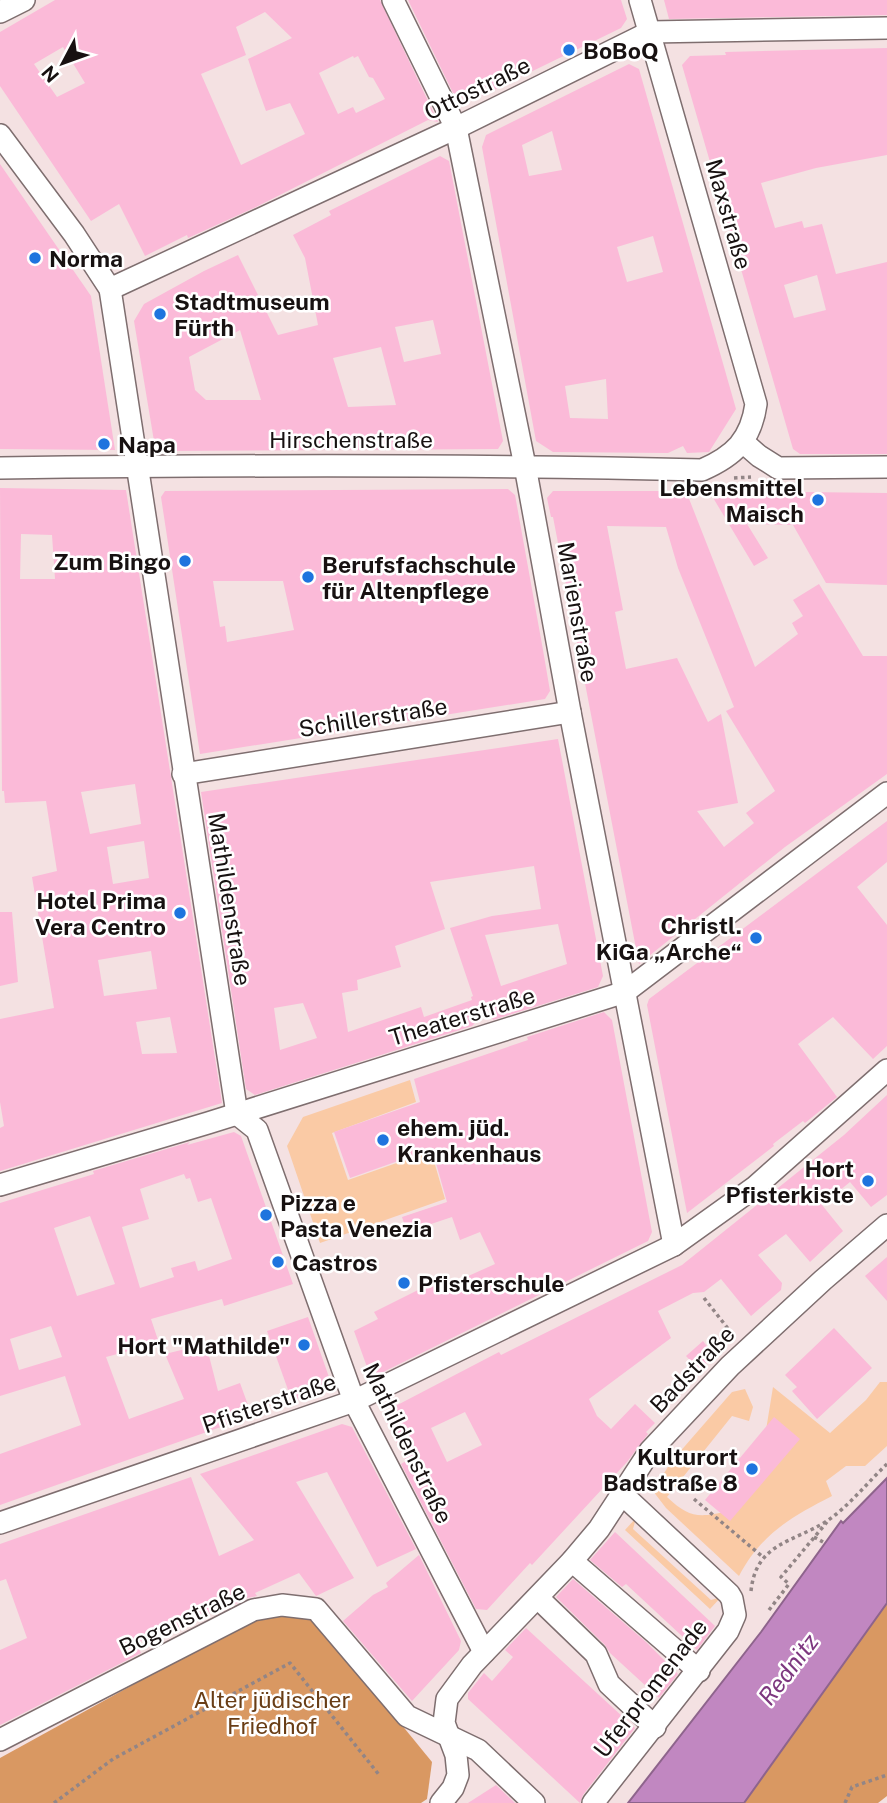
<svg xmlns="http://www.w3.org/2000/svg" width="887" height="1803" viewBox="0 0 887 1803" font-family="'Public Sans',sans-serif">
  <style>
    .green { fill: #facaa5 }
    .forest { fill: #d99862 }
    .water { fill: #c187c1; stroke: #8e648c; stroke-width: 2 }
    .building { fill: #fbbad8; fill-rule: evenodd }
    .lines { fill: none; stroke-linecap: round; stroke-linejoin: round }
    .minor-casing { stroke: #7e6e6f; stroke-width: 24 }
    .path { stroke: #928586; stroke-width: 3.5; stroke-dasharray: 3.5 3.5; stroke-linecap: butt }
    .minor { stroke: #fff; stroke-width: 21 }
    .poi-dot { fill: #1e74de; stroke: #fff; stroke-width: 2.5 }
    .labels { text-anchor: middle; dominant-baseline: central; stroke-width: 5; stroke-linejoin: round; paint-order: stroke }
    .poi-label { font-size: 23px; font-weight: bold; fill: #171111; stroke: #fff; text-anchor: start }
    .street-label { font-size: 23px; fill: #171111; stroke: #fff }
    .park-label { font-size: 23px; fill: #693d15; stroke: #fff }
    .water-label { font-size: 24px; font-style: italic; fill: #7d377f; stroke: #fff }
  </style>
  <rect width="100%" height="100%" fill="#f4e1e2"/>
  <g class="green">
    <polygon points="410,1080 416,1102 332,1133 348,1180 431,1151 445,1199 320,1243 287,1146 303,1117"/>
    <path d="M880 1382H887V1446L865 1466H846L826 1481 832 1496C791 1517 761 1534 739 1576L666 1508 653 1491 671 1462 732 1392 745 1389 753 1407 749 1421 732 1416 667 1497C689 1518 699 1518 728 1511L766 1430 773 1387 830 1433 866 1400Z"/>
    <polygon points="636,1518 633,1529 711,1600 721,1597 710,1609 625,1530"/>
  </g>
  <g class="forest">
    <polygon points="887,1603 887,1796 878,1803 741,1803"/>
    <polygon points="282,1613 312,1615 432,1762 427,1799 421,1803 0,1803 0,1758 256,1617"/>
  </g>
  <polygon class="water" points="887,1478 887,1603 744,1803 628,1803 761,1632 841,1521 843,1523"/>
  <g class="building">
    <path d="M55 0H380L438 122 428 120 256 207 188 238 187 235 145 256 119 204 91 221 0 86V32ZM265 12 292 38 248 59 257 86 266 111 290 103 305 134 241 165 201 74 246 55 236 27ZM63 47 85 83 57 97 34 64ZM353 56 354 58 358 56 369 77 373 78 385 99 356 113 353 107 338 114 319 73Z"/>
    <polygon points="408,0 621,0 627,19 621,28 471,101 453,93"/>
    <polygon points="664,0 887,0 887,15 669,19"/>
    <path d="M887 48V155L816 168 761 183 775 228 802 221 804 228 822 224 836 274 887 262V454H800L793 449 682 65 690 56 726 55 725 52ZM817 275 826 310 794 318 784 285Z"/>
    <path d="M629 64 639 69 736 409 709 452 687 453 683 446 668 453 553 452 536 441 482 147 486 135ZM552 131 562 170 529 176 522 145ZM653 236 663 272 627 282 617 247ZM606 379 608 419 570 418 565 386Z"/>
    <path d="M440 156 449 161 503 441 498 449 163 451 154 441 134 321 144 304 204 271 238 255 278 335 318 325 305 258 293 235 331 215 329 211ZM433 320 441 354 404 362 395 327ZM240 330 261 400H206L195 390 189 357ZM381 347 396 405 348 407 333 358Z"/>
    <polygon points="0,164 91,296 115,450 0,449"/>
    <path d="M0 488 126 490 222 1103 0 1171V1128L4 1126 0 1102V1019L54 1008 32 877 57 871 46 801 5 803 4 791H2ZM21 534 52 535 55 579H20ZM135 784 141 824 90 834 81 792ZM144 841 149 878 113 884 107 847ZM151 951 157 989 104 996 98 960ZM170 1017 177 1053 142 1054 136 1022Z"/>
    <polygon points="725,488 727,491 887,493 887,585 826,583 793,525 747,524 768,558 754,566 709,491 719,491"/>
    <path d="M508 489 515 495 543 650 550 691 545 699 200 754 161 497 165 491ZM213 581H283L294 630 227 642 225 626 220 627Z"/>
    <path d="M553 491H686L755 667 798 634 792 623 803 616 793 600 819 584 863 656H887V774L785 847 639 964 553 517H551L547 498ZM607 526 666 527 678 568 734 707 726 711 775 791 746 813 754 823 724 847 697 811 738 803 721 714 708 722 677 658 626 669 615 612 623 610Z"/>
    <path d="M558 739 603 976 598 987 493 1020 489 1009 472 1026 255 1095 246 1089 201 792ZM534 866 541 909 492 916 450 928 473 996 471 997 472 1000 424 1017 421 1007 348 1032 342 993 358 990 357 980 401 967 395 946 445 929 430 882ZM558 924 567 964 501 986 485 935ZM303 1003 317 1038 280 1050 274 1008Z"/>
    <polygon points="887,821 887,862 857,887 887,925 887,1046 873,1059 833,1017 798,1044 837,1097 805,1123 803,1121 773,1144 774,1146 687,1213 647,1005 649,999"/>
    <polygon points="0,912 12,912 18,982 0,986"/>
    <polygon points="604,1012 612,1020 652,1232 648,1241 371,1378 354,1331 378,1319 374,1312 432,1283 435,1291 495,1264 480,1232 460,1240 452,1217 407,1232 402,1217 447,1202 432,1149 350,1178 334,1132 420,1102 414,1079 528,1040 527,1037"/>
    <path d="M887 1095V1195L871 1207 850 1182 822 1205 843 1231 810 1262 786 1234 758 1255 782 1283 781 1290 751 1316 721 1279 704 1292 693 1293 658 1311 671 1338 589 1399 597 1416 611 1429 635 1404 655 1423 646 1432 648 1434 627 1462 532 1565 530 1563 487 1610 476 1609 401 1464 406 1461 382 1413 499 1352 501 1355 682 1265 844 1135ZM465 1412 482 1445 447 1462 431 1428Z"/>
    <path d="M234 1132 241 1136 293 1284 224 1306 222 1299 151 1319 159 1343 106 1357 129 1419 184 1399 165 1354 206 1344 218 1391 240 1383 252 1416 0 1505V1454L81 1425 65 1376 0 1396V1203L94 1174 93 1171 190 1142 187 1145ZM184 1174 186 1179 190 1178 198 1202 211 1198 232 1259 198 1271 195 1261 171 1268 174 1277 140 1288 122 1227 149 1219 140 1189ZM90 1216 115 1284 77 1296 54 1228ZM51 1326 62 1357 19 1370 10 1339Z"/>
    <polygon points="887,1257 887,1301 865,1276"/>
    <polygon points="308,1317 330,1380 326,1389 292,1401 267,1331"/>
    <polygon points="834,1328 872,1368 817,1419 792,1391 797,1387 785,1375"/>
    <polygon points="703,1341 714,1356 699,1370 686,1356"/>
    <polygon points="774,1417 800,1439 730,1521 705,1500"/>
    <polygon points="342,1424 352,1427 416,1549 377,1567 327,1472 296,1482 354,1578 316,1596 299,1573 255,1593 257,1596 247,1598 218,1613 217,1610 170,1631 136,1643 141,1653 0,1725 0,1650 27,1638 6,1579 0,1581 0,1544 191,1477 219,1556 254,1540 200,1474"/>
    <polygon points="615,1532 715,1626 697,1650 626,1584 622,1587 590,1560"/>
    <polygon points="419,1555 461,1641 459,1650 412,1701 343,1621 373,1595 388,1587 386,1583"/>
    <polygon points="573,1579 646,1642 678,1674 659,1698 610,1653 605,1645 556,1597"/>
    <polygon points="526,1628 635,1728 583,1795 580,1803 468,1699 468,1693 484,1673 492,1681 513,1657 505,1650"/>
    <polygon points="496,1785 515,1803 468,1803"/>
  </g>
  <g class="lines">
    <defs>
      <g id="minor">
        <polyline points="393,0 456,128 525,466 570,712 674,1245"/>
        <polyline points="0,12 24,0"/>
        <polyline points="0,135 74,234 110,289 237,1114 257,1130 354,1401 484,1652"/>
        <polyline points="110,289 456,128 650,32 887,28"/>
        <polyline points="743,442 759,456 778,468 887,467"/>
        <path d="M0 468C234 465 468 464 702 470 734 456 751 440 756 404L640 0"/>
        <polyline points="183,774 570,712"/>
        <polyline points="0,1185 208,1123 625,992 887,793"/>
        <polyline points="0,1523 354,1401 674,1245 755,1187 887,1070"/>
        <polyline points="572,1561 699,1671"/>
        <polyline points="538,1598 596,1654 609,1684 655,1727"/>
        <polyline points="0,1740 253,1610 282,1605 316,1609 407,1716 478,1750 534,1803"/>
        <polyline points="441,1803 453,1788 458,1775 456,1755 444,1723 447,1699 472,1665 572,1561 599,1529 650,1451 730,1366 823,1280 887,1225"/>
        <polyline points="593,1803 728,1631 735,1615 732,1599 729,1594 622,1494"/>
      </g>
    </defs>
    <use href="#minor" class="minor-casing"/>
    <g class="path">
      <polyline points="734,478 751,477"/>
      <polyline points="704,1298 733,1335"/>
      <polyline points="694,1499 763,1557"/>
      <polyline points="814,1537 823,1542"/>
      <path d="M751 1591C756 1543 792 1543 827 1521 849 1506 868 1482 887 1464"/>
      <polyline points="769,1610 789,1584 781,1577 827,1522"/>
      <polyline points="54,1803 113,1759 290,1663 380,1776"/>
      <polyline points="845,1803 852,1787 887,1775"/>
    </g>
    <use href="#minor" class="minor"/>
  </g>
  <g class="poi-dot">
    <circle cx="569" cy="50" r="7"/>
    <circle cx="35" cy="258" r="7"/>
    <circle cx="160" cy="314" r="7"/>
    <circle cx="104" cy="444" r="7"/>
    <circle cx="818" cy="500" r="7"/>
    <circle cx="185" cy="561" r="7"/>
    <circle cx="308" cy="577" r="7"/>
    <circle cx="180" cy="913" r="7"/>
    <circle cx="756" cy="938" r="7"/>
    <circle cx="383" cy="1140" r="7"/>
    <circle cx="868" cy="1181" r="7"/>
    <circle cx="266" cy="1215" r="7"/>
    <circle cx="278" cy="1262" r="7"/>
    <circle cx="404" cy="1283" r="7"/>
    <circle cx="304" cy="1345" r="7"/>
    <circle cx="752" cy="1469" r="7"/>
  </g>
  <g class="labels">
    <g class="poi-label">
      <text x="583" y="50">BoBoQ</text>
      <text x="49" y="258">Norma</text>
      <text x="174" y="301">Stadtmuseum<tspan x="174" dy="26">Fürth</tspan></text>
      <text x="118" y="444">Napa</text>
      <text x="804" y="487" text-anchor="end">Lebensmittel<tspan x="804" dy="26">Maisch</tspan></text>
      <text x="171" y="561" text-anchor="end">Zum Bingo</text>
      <text x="322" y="564">Berufsfachschule<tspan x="322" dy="26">für Altenpflege</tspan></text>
      <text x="166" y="900" text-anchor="end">Hotel Prima<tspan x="166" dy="26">Vera Centro</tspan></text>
      <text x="742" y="925" text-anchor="end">Christl.<tspan x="742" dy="26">KiGa „Arche“</tspan></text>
      <text x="397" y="1127">ehem. jüd.<tspan x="397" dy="26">Krankenhaus</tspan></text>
      <text x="854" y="1168" text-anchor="end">Hort<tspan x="854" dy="26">Pfisterkiste</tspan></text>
      <text x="280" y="1202">Pizza e<tspan x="280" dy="26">Pasta Venezia</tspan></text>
      <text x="292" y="1262">Castros</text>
      <text x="418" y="1283">Pfisterschule</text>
      <text x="290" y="1345" text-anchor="end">Hort "Mathilde"</text>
      <text x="738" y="1456" text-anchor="end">Kulturort<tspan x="738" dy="26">Badstraße 8</tspan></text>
    </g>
    <g class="street-label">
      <text transform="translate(477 88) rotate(-26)">Ottostraße</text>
      <text transform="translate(729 214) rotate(74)">Maxstraße</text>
      <text x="351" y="439">Hirschenstraße</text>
      <text transform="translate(578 612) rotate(80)">Marienstraße</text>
      <text transform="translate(373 717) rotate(-9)">Schillerstraße</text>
      <text transform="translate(230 899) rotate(81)">Mathildenstraße</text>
      <text transform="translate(462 1016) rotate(-17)">Theaterstraße</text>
      <text transform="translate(692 1369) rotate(-46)">Badstraße</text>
      <text transform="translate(269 1403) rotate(-19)">Pfisterstraße</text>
      <text transform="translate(408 1443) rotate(64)">Mathildenstraße</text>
      <text transform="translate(182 1619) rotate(-26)">Bogenstraße</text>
      <text transform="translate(650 1688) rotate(-52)">Uferpromenade</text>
    </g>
    <g class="park-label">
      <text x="272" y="1699">Alter jüdischer<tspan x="272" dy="26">Friedhof</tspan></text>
    </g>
    <g class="water-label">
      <text transform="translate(788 1669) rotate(-53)">Rednitz</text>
    </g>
  </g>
  <g transform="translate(63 63) rotate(229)" stroke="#ffffff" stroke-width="5" paint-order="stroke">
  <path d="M0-5L12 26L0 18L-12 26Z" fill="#171111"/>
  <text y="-10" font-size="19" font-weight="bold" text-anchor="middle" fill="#171111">N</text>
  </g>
</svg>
